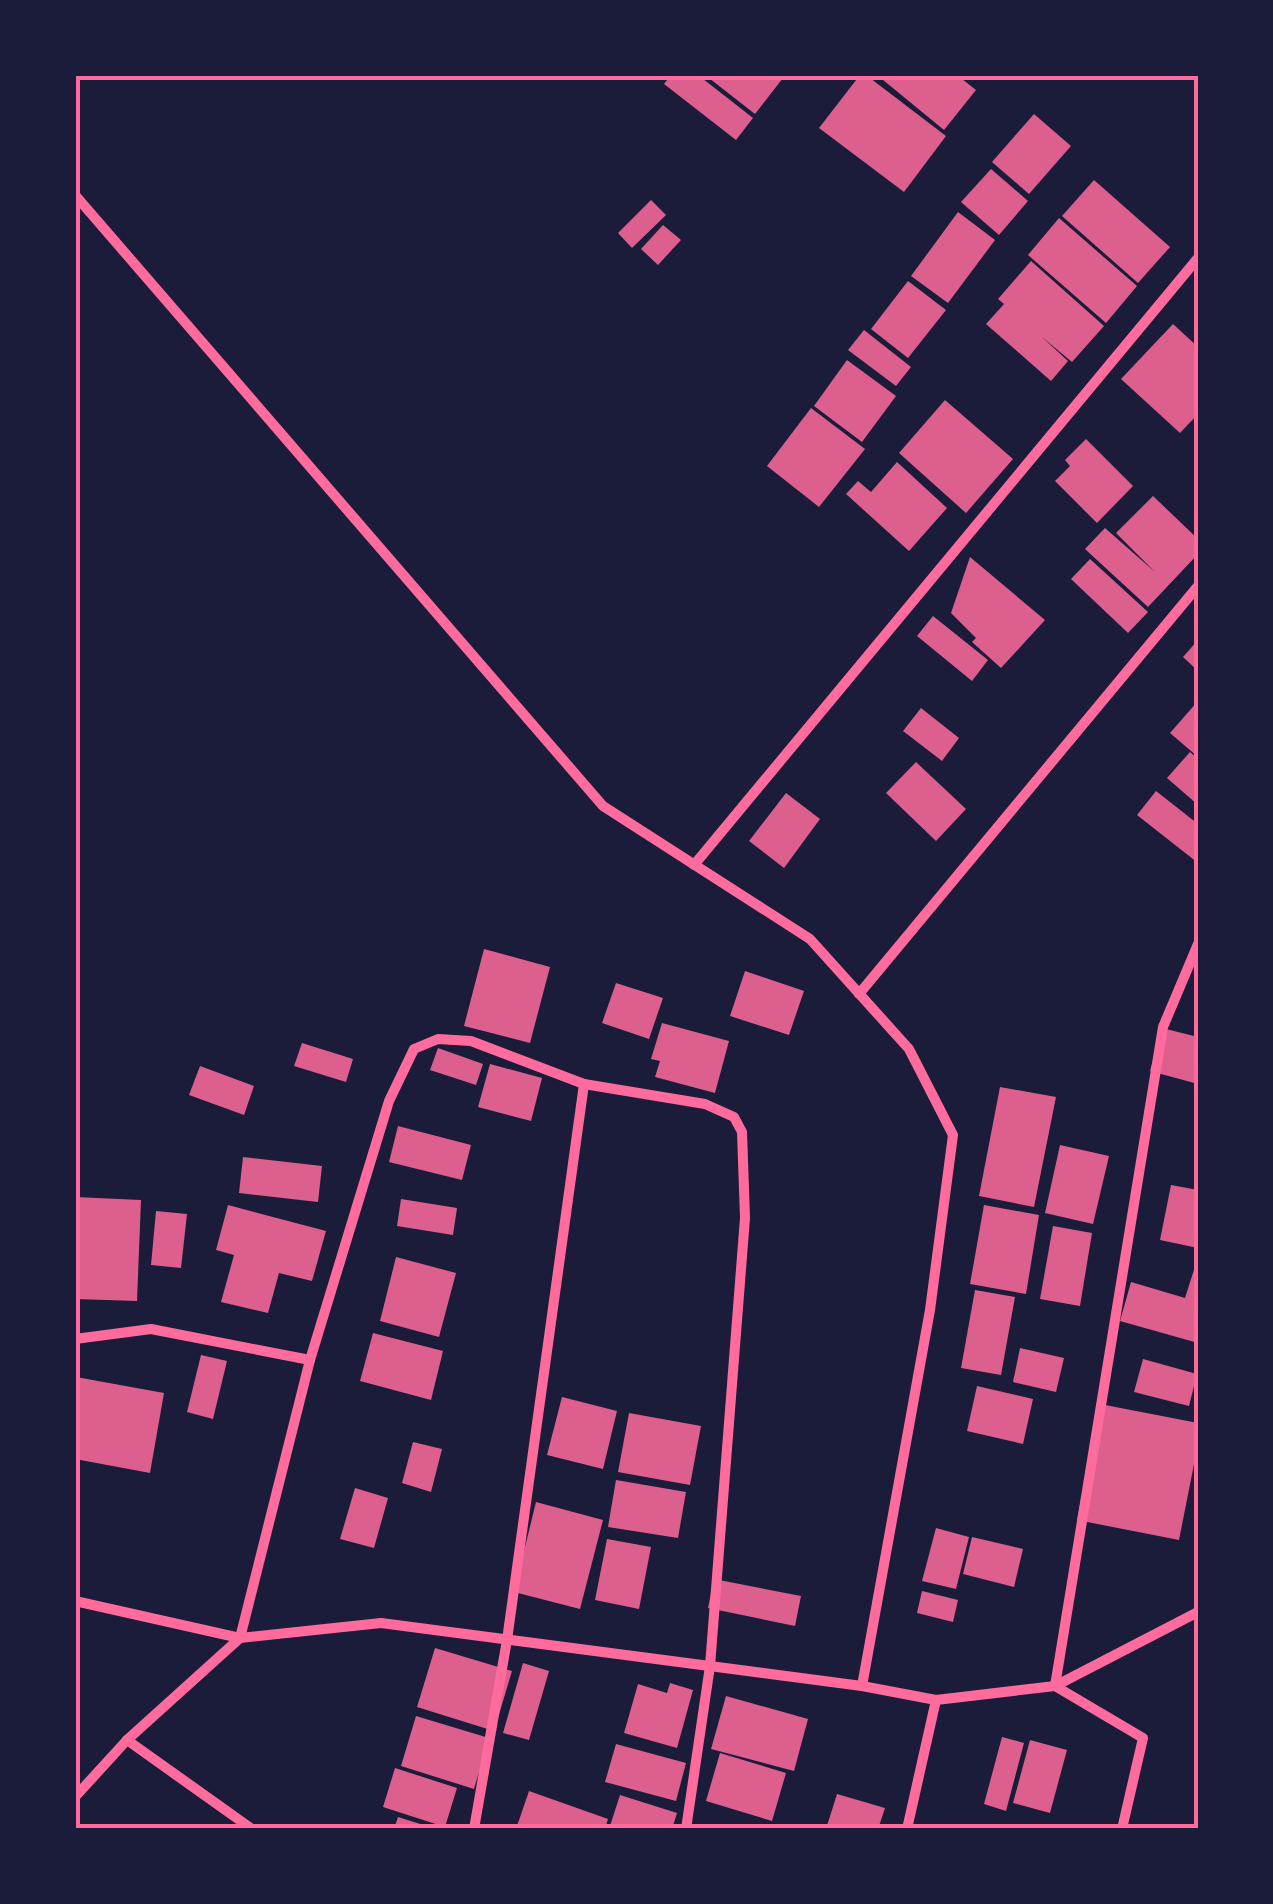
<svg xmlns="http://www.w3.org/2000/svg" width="1273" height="1904" viewBox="0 0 1273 1904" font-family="Georgia,serif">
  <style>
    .building { fill: #dd5f8e }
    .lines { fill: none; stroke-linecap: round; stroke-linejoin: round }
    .minor { stroke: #ff6b9d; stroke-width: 10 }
    .neatline { fill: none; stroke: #ff6b9d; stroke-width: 4 }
  </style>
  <rect width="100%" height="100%" fill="#1b1b3a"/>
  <g class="building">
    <polygon points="671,75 698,75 753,118 736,140 664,84"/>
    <polygon points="705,75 779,75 783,78 755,114"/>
    <polygon points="860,75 866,75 946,136 904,192 819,128"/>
    <polygon points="877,75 957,75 976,90 944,130"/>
    <polygon points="1034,114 1071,146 1029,194 992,162"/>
    <polygon points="991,169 1028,201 999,235 961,202"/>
    <polygon points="1094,180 1170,247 1138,283 1062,216"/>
    <polygon points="651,200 666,215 632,248 618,233"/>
    <polygon points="958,212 995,240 948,303 911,276"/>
    <polygon points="1059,218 1137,286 1106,323 1028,255"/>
    <polygon points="663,225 681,240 658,265 641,249"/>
    <polygon points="1031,261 1104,326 1072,362 1042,337 1068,361 1051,381 986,324 1004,304 998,299"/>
    <polygon points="908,281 946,310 908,358 871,329"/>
    <polygon points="1173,324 1198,347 1198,414 1180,433 1121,379"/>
    <polygon points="864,330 911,367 896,386 848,350"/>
    <polygon points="847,360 896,396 862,442 814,406"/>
    <polygon points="945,400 1013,459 966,513 899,453"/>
    <polygon points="811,408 865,449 819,507 767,466"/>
    <polygon points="1086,439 1133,486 1097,523 1055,481 1070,466 1065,460"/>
    <polygon points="897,462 947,508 909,551 846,494 858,481 871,492"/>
    <polygon points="1153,496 1198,539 1198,554 1148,607 1085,549 1105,528 1155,572 1116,533"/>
    <polygon points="970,557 1045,620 1001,668 972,642 976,638 951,613"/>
    <polygon points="1090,559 1148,612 1128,633 1071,579"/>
    <polygon points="933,616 988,660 972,681 917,636"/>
    <polygon points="1198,640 1198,671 1183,657"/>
    <polygon points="1198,701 1198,757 1170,733"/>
    <polygon points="921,708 959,738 942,761 903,731"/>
    <polygon points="1190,752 1198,759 1198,805 1167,778"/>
    <polygon points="916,762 966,809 936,841 886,793"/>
    <polygon points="1156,791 1198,824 1198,863 1137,815"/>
    <polygon points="786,793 820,819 784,868 749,841"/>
    <polygon points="484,949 550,967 530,1043 464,1026"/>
    <polygon points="745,971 804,991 789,1035 730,1016"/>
    <polygon points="616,983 663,998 649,1039 602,1023"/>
    <polygon points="662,1023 729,1041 715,1093 655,1077 660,1061 651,1059"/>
    <polygon points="1162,1028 1198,1037 1198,1084 1150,1071"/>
    <polygon points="302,1043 353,1059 346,1082 294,1066"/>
    <polygon points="438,1048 483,1064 476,1085 430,1070"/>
    <polygon points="490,1064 542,1078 531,1121 478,1107"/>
    <polygon points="200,1066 254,1086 244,1115 189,1095"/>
    <polygon points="1000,1087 1056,1097 1034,1207 979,1196"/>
    <polygon points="398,1126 471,1145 462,1180 389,1162"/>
    <polygon points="1060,1145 1109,1156 1093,1224 1045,1213"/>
    <polygon points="243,1157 322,1166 318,1202 239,1193"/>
    <polygon points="1171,1185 1198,1190 1198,1248 1160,1240"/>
    <polygon points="75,1197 141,1200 137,1301 75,1299"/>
    <polygon points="401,1199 457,1208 453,1235 397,1226"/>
    <polygon points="228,1205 326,1231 312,1281 279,1273 268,1313 221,1302 234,1255 216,1250"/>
    <polygon points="984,1205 1039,1215 1026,1294 970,1284"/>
    <polygon points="156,1211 187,1214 181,1268 151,1265"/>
    <polygon points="1053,1226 1092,1233 1080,1306 1040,1299"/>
    <polygon points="396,1257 456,1273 439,1337 380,1321"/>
    <polygon points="1198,1257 1198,1343 1120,1321 1131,1282 1185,1298"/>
    <polygon points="975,1290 1015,1297 1001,1375 961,1368"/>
    <polygon points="373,1333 443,1351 431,1400 360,1381"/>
    <polygon points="1020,1348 1064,1358 1056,1392 1013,1382"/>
    <polygon points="201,1355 227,1361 213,1419 187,1412"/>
    <polygon points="1143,1359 1197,1374 1189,1406 1134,1392"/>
    <polygon points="76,1377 164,1393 150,1473 75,1459"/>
    <polygon points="977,1386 1033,1399 1023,1444 967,1431"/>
    <polygon points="562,1397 617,1411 603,1469 547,1455"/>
    <polygon points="1100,1404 1198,1423 1198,1444 1179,1540 1077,1520"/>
    <polygon points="629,1413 701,1426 690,1485 618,1472"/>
    <polygon points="413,1442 442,1449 431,1492 402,1483"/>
    <polygon points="616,1480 686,1492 678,1538 608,1527"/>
    <polygon points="355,1488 388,1498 374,1548 340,1539"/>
    <polygon points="536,1502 603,1520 580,1609 514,1592"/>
    <polygon points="936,1528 969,1537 956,1589 922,1581"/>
    <polygon points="972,1537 1023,1549 1014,1587 963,1574"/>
    <polygon points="607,1539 651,1547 639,1609 595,1600"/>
    <polygon points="714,1579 801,1596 795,1626 708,1608"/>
    <polygon points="922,1591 958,1600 953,1622 917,1613"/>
    <polygon points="435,1648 512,1671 494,1731 417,1707"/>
    <polygon points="523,1663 549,1671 529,1740 503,1733"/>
    <polygon points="670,1683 693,1690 677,1748 624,1733 638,1684 667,1693"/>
    <polygon points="726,1696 808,1719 794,1771 711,1749"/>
    <polygon points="416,1716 489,1738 474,1789 401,1766"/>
    <polygon points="1002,1737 1024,1743 1006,1811 984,1804"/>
    <polygon points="1030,1740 1067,1750 1050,1813 1013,1803"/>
    <polygon points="616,1744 686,1763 676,1801 605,1782"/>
    <polygon points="720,1753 786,1773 772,1821 706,1801"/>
    <polygon points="395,1768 457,1788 445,1827 383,1807"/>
    <polygon points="529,1791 608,1819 605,1829 516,1829"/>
    <polygon points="837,1794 885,1808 878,1829 826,1829"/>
    <polygon points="620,1795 677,1813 672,1829 609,1829"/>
    <polygon points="398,1817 433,1828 433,1829 394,1829"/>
  </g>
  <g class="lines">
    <g class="minor">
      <polyline points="75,195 603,806 810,939 909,1049 953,1135 930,1310 862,1686"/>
      <polyline points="694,865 1198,258"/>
      <polyline points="859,994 1198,586"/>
      <polyline points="75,1339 151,1329 310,1360"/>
      <polyline points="75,1601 240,1638 310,1360 389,1101 414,1049 438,1039 471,1041 584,1084 705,1104 734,1117 742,1132 745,1218 710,1666 686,1829"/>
      <polyline points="127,1740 252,1829"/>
      <polyline points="75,1797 127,1740 240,1638 381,1623 862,1686 936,1700 1055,1686 1198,1612"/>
      <polyline points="474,1829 507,1640 584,1084"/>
      <polyline points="907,1829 936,1700"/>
      <polyline points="1122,1829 1143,1738 1055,1686 1163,1027 1198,944"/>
    </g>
  </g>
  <rect width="1273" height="1904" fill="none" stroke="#1b1b3a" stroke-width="155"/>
  <rect x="78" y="78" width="1118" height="1748" class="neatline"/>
</svg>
